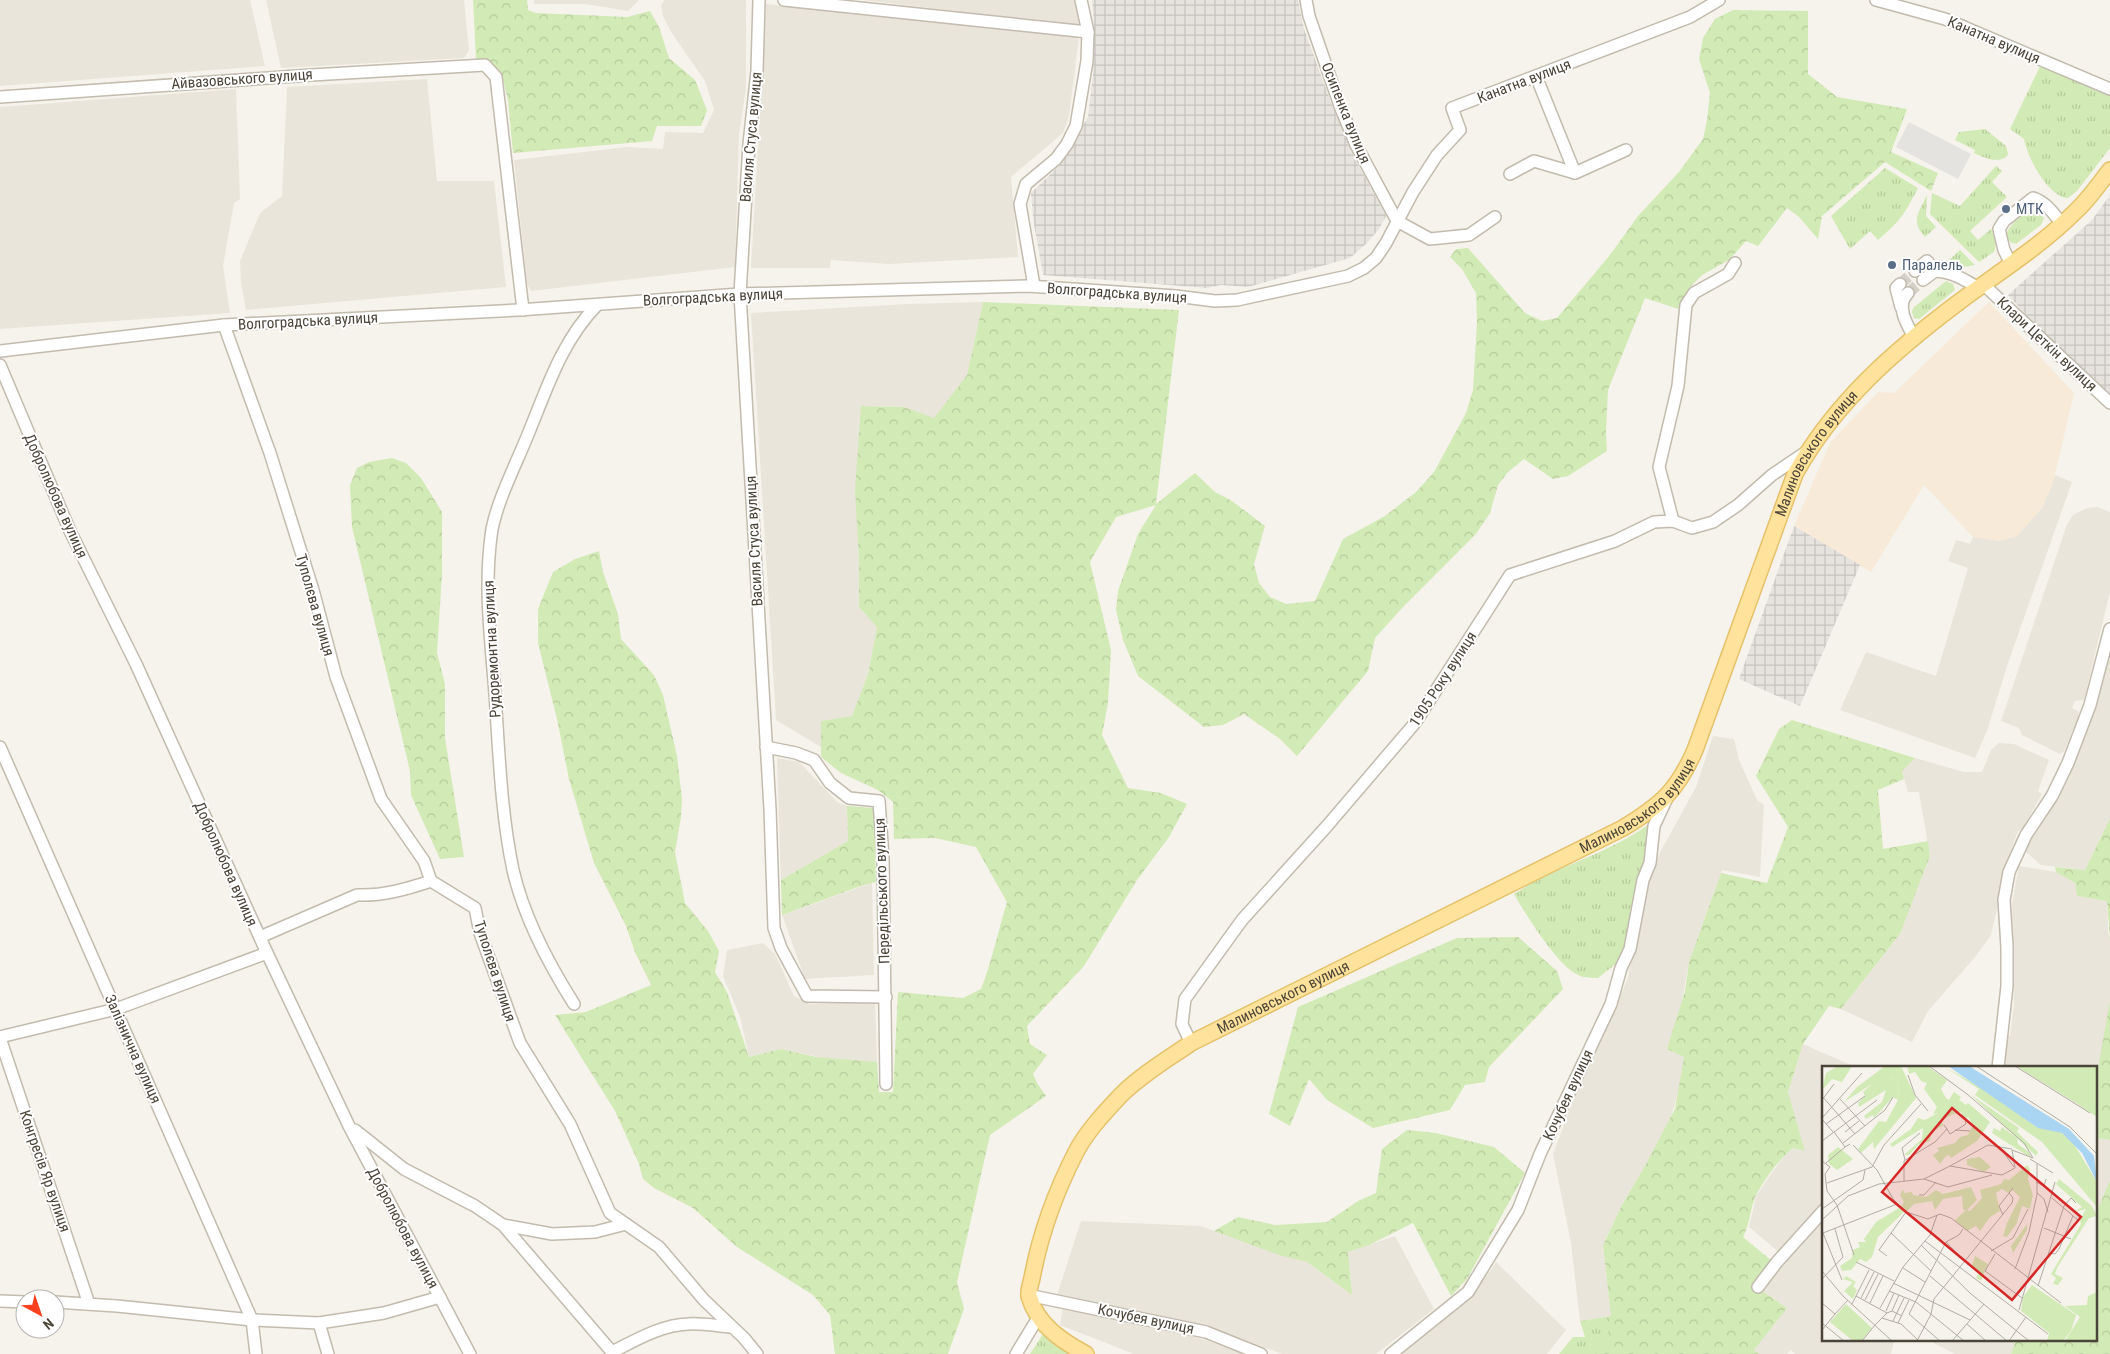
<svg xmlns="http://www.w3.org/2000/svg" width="2110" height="1354" viewBox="0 0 2110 1354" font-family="'Roboto Condensed',sans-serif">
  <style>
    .residential { fill: #eae5da }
    .commercial { fill: #f7ead8 }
    .industrial { fill: url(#industrial-grid) }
    .grass { fill: url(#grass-tufts) }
    .forest { fill: url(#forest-crowns) }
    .parking { fill: #e5e3e0 }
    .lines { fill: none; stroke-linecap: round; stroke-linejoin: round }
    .minor-tunnel { stroke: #d4d0c8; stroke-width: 11; stroke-dasharray: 11 5.5; stroke-linecap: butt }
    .minor-casing { stroke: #c2bbae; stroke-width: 14 }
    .major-casing { stroke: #e6c16a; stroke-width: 18 }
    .minor { stroke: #fff; stroke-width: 11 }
    .major { stroke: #ffe39c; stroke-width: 15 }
    .service-dot { fill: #5c6f8a; stroke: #fff; stroke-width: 2 }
    .labels { text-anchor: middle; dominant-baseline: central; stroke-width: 4; stroke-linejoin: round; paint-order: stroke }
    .street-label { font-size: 15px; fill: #4b4439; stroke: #fff }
    .service-label { font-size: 15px; fill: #4e5e75; stroke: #fff; text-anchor: start }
    .inset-road { fill: none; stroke: #b2ada4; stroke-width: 1 }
    .view { fill: #d62828; fill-opacity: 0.15; stroke: #d62828; stroke-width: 2.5 }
    .inset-edge { fill: none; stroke: #4b4439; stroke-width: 2.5 }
  </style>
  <defs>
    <pattern id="industrial-grid" width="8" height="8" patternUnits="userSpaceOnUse" patternTransform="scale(1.25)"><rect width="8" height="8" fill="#e6e2dd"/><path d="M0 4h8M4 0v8" fill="none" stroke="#c7c3be"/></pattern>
    <pattern id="grass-tufts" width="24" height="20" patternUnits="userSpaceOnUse" patternTransform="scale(1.25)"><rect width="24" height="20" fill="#d2eab5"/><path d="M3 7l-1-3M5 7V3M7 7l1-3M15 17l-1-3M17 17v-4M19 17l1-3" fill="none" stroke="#b6ca9c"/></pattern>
    <pattern id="forest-crowns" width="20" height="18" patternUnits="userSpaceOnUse" patternTransform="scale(1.25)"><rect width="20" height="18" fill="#d2eab5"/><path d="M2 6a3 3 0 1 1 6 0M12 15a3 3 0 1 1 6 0" fill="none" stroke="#b6ca9c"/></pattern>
  </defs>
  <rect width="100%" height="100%" fill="#f6f3ec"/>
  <g class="residential">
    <polygon points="0,0 250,0 265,66 0,86"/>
    <polygon points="266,0 464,0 469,50 464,58 281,68"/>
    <polygon points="534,0 639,0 628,11 585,4 534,4"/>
    <polygon points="665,0 746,0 746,88 739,135 735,267 531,291 527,284 514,160 627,147 663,149 665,132 703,133 714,110 705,81 671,32 663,16 661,5"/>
    <polygon points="862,0 1079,0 1086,22 1077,25"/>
    <polygon points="766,4 1079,37 1069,116 1063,133 1011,177 1018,257 889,264 831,260 830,268 751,268"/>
    <polygon points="427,79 437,181 494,181 506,287 246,310 241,282 240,261 260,213 282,196 287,87"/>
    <polygon points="236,89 240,199 234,203 223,266 230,313 0,329 0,107"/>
    <polygon points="983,302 967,375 934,419 904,407 861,406 857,526 859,562 877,627 868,674 852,716 822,721 821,747 776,720 751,313 908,304"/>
    <polygon points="2055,475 2072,482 2008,663 1987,731 1975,758 1840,710 1866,652 1936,676 1968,568 1948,561 1956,540 1970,544 1973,537 2000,541 2042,508"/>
    <polygon points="2097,507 2110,512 2110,592 2084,700 2075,701 2072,708 2078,711 2079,716 2064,751 2060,754 2022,735 2019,728 2001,721 2067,524 2073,515 2087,508"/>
    <polygon points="2110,656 2110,818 2085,870 2041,865 2025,851 2052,806 2072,765"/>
    <polygon points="1713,736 1734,739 1739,760 1757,800 1764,805 1760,877 1722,870 1689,962 1681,1007 1667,1049 1684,1057 1680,1086 1667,1130 1624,1201 1603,1244 1611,1316 1580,1321 1571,1243 1553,1154 1580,1082 1609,1023 1628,978 1644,887 1657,858 1696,787"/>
    <polygon points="1999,743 2014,744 2049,760 2038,791 2042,794 2023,828 2018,831 2009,855 1991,935 1976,956 1928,1011 1912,1042 1841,1009 1900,934 1930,856 1919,792 1908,792 1902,771 1915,758 1964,772 1982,772 1991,750"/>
    <polygon points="777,758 799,762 837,802 847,806 848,841 781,880"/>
    <polygon points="2019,866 2056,872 2075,882 2077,896 2107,901 2108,933 2110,937 2110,1013 2096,1083 2096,1068 2003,1068 2004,1036 2010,1036 2014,1006 2012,904"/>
    <polygon points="872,883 874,975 805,979 782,915"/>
    <polygon points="763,943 775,954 794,996 810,1004 875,1002 877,1062 833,1060 781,1049 749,1057 740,1017 723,976 727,950"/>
    <polygon points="1803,1044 1858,1068 1824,1068 1824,1203 1780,1253 1749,1227 1756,1196 1785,1154 1793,1148 1805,1151 1788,1092"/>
    <polygon points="2096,1138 2110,1140 2110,1181 2096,1215"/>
    <polygon points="1824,1215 1824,1340 1894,1342 1891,1354 1795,1354 1791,1350 1787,1354 1759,1354 1754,1350 1787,1308 1762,1291 1777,1267"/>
    <polygon points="1081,1221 1201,1226 1246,1243 1307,1262 1352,1295 1348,1252 1395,1236 1434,1309 1376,1354 1282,1354 1209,1327 1057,1295"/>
    <polygon points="1496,1262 1566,1330 1547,1354 1399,1354 1476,1291"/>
    <polygon points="1063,1307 1190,1335 1246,1354 1134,1354 1060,1325"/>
    <polygon points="1928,1340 2016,1340 2011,1354 1955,1354"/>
  </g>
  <polygon class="commercial" points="1989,302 2074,393 2053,483 2042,508 2017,536 2000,541 1973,537 1924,485 1871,572 1794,526 1830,443 1878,392 1894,393"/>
  <g class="industrial">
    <polygon points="1092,0 1298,0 1304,29 1332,105 1351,151 1386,216 1379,229 1366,244 1350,258 1248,287 1221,285 1207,288 1043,275 1033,218 1031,193 1061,164 1088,117 1093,75 1094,23"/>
    <polygon points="2110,195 2110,396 2083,369 2068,360 2008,295 2092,220"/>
    <polygon points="1794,526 1860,565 1800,706 1739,679"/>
  </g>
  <g class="grass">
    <path d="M2042 62 2110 91V148L2077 191 2068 198C2048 197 2027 157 2024 139L2010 129Z"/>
    <path d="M1985 129 2006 146 2008 154C2003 165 1983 158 1974 153L1975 150 1955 140 1959 132Z"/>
    <path d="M1996 166 2002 171 1992 182 2007 197 1970 231 1978 240 1991 229C1996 236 1997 243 1994 252L1979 262 1930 214 1932 193 1960 206Z"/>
    <path d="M1885 168 1918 188C1904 215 1901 220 1878 240L1870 231 1850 249 1831 216Z"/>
    <path d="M1927 195 1926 216 1936 227 1925 237C1910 221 1919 212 1927 195Z"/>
    <path d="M2036 210 2044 218 2041 225 2016 244 2010 242 2006 235C2008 225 2026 211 2036 210Z"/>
    <path d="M1960 250 1975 265C1966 267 1954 269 1947 262Z"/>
    <polygon points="1946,281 1953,284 1955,290 1919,319 1914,318 1912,312 1913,308"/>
    <path d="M1654 820 1627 955 1598 978C1592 978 1584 978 1578 975 1557 965 1526 915 1514 894 1558 864 1612 854 1654 820Z"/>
    <polygon points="1611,1316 1607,1354 1559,1354 1573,1337 1585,1337 1580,1321"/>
    <polygon points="1045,1331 1073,1354 1030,1354"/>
  </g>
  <g class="forest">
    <polygon points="473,0 527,0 528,10 536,13 627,17 650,11 659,27 669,58 695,80 707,110 701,126 657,126 652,141 513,153 508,100 502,76 488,59 476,59"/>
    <path d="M1733 10 1808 11V74L1837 97 1907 109 1891 152 1938 173 1931 191 1885 162 1822 216 1818 239 1799 217 1787 208 1758 246 1746 241 1729 260 1702 275 1689 288 1678 309 1645 298 1608 390 1606 433 1607 451 1568 476 1553 479 1524 459 1508 472 1498 485 1490 513 1476 534 1403 607 1375 638 1368 671 1297 756 1280 739 1244 714 1223 725 1204 727 1138 676 1123 640 1116 610 1118 591 1138 534 1156 505 1116 517 1090 562 1111 650 1108 703 1102 735 1128 788 1161 793 1187 804 1169 837 1137 880 1084 966 1027 1026 1030 1044 1047 1055 1033 1074 1037 1083 1046 1096 990 1135 957 1282 964 1309 948 1354H835L830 1315 813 1295 737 1247 693 1208 654 1188 643 1179 639 1164 615 1111 555 1015 586 1012 651 985 635 952 626 926 594 863 569 779 557 719 538 643V609L553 572 575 559 599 551 603 572 618 614 621 639 654 675 663 695 677 756 682 799 681 817 675 852 685 903 708 931 719 951 715 972 727 992 749 1057 781 1049 816 1057 877 1062 879 1092H893L898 992 963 998 981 989C992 961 998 931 1007 902L976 847 935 838 894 839 893 802 878 790 841 773 821 757V721L852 716 868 674 877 627 859 607V562L855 489 861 406 904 407 934 418 967 375 983 302 1179 310 1156 504 1195 473 1215 492 1232 501 1265 526 1254 564 1259 583 1270 597 1286 604 1315 601 1343 539 1385 516 1416 492 1434 472 1466 413 1473 390 1477 322 1476 293 1462 269 1450 257 1456 249 1468 248 1525 313 1542 321 1557 318 1610 255 1638 216 1679 172 1703 139 1707 120 1710 93 1699 59 1703 38 1715 19Z"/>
    <polygon points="392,458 406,463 421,478 442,512 442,574 437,653 445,684 445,738 464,857 440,859 411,795 410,771 352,527 350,485 357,468 369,462"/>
    <path d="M1792 720 1915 758 1902 771 1904 779 1878 790 1883 849 1928 841 1930 856 1900 934 1841 1009 1829 1006 1803 1044 1788 1092 1805 1151 1793 1148C1779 1159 1765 1179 1756 1195 1750 1209 1750 1224 1743 1237L1772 1261 1762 1291 1787 1308 1754 1350 1759 1354H1604L1611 1316 1603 1245 1622 1205 1646 1164 1675 1109 1684 1057 1667 1049 1685 991 1689 962 1721 873 1767 883 1788 827 1756 776 1779 729Z"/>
    <polygon points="847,806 874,808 876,882 861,886 782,915 781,880 848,841"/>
    <polygon points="2110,818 2110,941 2107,901 2077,896 2075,883 2056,872 2055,867 2085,870"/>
    <polygon points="1518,937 1557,971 1563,989 1489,1067 1485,1082 1465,1085 1450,1110 1373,1128 1327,1100 1309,1079 1290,1126 1269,1114 1298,1007 1457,938"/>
    <polygon points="2110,1000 2110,1140 2096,1138 2096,1080"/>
    <polygon points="1407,1130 1436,1133 1494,1147 1525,1173 1467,1279 1451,1296 1413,1223 1369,1245 1348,1252 1352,1295 1307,1262 1279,1255 1214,1231 1238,1217 1275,1225 1327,1222 1358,1201 1376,1193 1382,1149"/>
    <polygon points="2110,1180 2110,1354 2011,1354 2016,1340 2096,1340 2096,1214"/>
  </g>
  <polygon class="parking" points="1909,122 1971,154 1958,179 1896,147"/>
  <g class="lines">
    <g class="minor-tunnel">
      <polyline points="1900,284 1915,271"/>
      <polyline points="1908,293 1923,280"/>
    </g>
    <defs>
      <g id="minor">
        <polyline points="759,0 757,71 749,144 740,294 770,809 774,928 781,948 807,996 886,997"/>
        <polyline points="784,0 1088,32"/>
        <polyline points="1306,0 1309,16 1340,106 1356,145 1397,221"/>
        <polyline points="1876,0 1945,19 2110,89"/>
        <polyline points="1536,76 1575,173"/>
        <polyline points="0,97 311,75 485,65 496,77 523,310"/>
        <polyline points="1510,174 1534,161 1575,173 1626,150"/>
        <polyline points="1397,221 1430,239 1469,235 1495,217"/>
        <path d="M2011 264 2004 250 1999 229 2004 221 2033 198C2046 202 2053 213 2062 224"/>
        <polyline points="1915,271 1927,261 1935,271"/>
        <path d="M1923 280 1935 271C1952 272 1964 279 1978 288"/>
        <polyline points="1900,284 1896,288 1901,307"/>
        <polyline points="1983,284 2110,403"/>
        <polyline points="1034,286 1020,204 1026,184 1056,159 1067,144 1076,126 1087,61 1088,32 1081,0"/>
        <path d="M1908 293C1895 305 1907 325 1914 337"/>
        <polyline points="224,325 270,453 313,590 336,677 381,799 424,861 431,881 475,908 480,933 520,1043 570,1124 610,1213 659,1247 704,1300 744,1338 757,1354"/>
        <polyline points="0,351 224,325 519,310 740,294 1028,286 1176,296 1215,301 1237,300 1348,276 1364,268 1376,258 1386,243 1413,192 1437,155 1460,130 1452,108 1690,17 1719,0"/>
        <polyline points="0,365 70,531 136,664 267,953 349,1126 470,1354"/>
        <polyline points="1673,521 1659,467 1678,386 1686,305 1694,293 1728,274 1735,263"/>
        <polyline points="0,747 252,1320 256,1354"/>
        <polyline points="766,747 796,753 814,760 830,783 849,798 879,801 883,858 886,1084"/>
        <path d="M260 937 357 895C383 896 407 889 431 881"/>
        <path d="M574 1004C548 963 524 918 513 870 501 813 499 753 495 694 491 640 484 590 491 536 494 509 513 470 524 444 545 395 559 344 597 305"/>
        <polyline points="0,1037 116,1009 267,953"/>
        <polyline points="0,1038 89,1304"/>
        <polyline points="1191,1043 1182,1024 1185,999 1242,920 1327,826 1415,723 1510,575 1615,541 1654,522 1673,521 1692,528 1713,522 1738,505 1772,475 1806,452"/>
        <polyline points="1998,1068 2007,986 2007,947 2004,900 2009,872 2026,835 2052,796 2068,763 2090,705 2110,629"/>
        <polyline points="355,1130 404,1169 475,1206 503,1225 552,1234 595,1232 626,1224"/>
        <polyline points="503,1225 612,1352"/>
        <polyline points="1758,1287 1777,1262 1824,1210"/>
        <polyline points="1028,1295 1206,1332 1261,1354"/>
        <polyline points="0,1301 25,1302"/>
        <polyline points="55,1302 117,1306 252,1320 319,1323 384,1313 440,1297"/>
        <polyline points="319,1323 328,1354"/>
        <path d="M614 1354 612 1352C636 1340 661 1325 688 1324 702 1323 718 1326 731 1327"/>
        <polyline points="1016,1354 1039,1316"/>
        <polyline points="1391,1354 1468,1292 1518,1210 1540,1154 1611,1004 1621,968 1630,949 1643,880 1650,863 1654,826 1667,798"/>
      </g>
      <g id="major">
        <path id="s1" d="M1086 1354C1062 1341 1037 1325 1029 1296 1028 1291 1031 1283 1032 1278 1040 1235 1056 1191 1076 1152 1087 1131 1105 1112 1121 1095 1141 1075 1168 1059 1191 1043L1623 828C1661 805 1677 791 1695 750L1795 474C1834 403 1895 350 1959 302 1999 272 2041 246 2076 211 2089 199 2099 184 2110 170"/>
      </g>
    </defs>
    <use href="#minor" class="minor-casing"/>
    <use href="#major" class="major-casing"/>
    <use href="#minor" class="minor"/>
    <use href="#major" class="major"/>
  </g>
  <g class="service-dot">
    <circle cx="2006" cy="209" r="5"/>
    <circle cx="1892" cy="265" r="5"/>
  </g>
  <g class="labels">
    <g class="street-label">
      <text transform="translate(1994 40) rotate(23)">Канатна вулиця</text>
      <text transform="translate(242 79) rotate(-4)">Айвазовського вулиця</text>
      <text transform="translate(1524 81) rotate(-21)">Канатна вулиця</text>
      <text transform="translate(1346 113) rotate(68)">Осипенка вулиця</text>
      <text transform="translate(751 137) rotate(-85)">Василя Стуса вулиця</text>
      <text transform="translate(1117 293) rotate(4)">Волгоградська вулиця</text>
      <text transform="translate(713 297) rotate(-3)">Волгоградська вулиця</text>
      <text transform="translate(308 321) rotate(-3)">Волгоградська вулиця</text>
      <text transform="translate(2047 344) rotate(43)">Клари Цеткін вулиця</text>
      <text stroke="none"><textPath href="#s1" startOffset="1309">Малиновського вулиця</textPath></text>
      <text transform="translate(56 496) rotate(66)">Добролюбова вулиця</text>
      <text transform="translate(754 541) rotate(-93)">Василя Стуса вулиця</text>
      <text transform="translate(315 605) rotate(74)">Туполєва вулиця</text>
      <text transform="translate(492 649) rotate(-93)">Рудоремонтна вулиця</text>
      <text transform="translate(1443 679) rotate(-57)">1905 Року вулиця</text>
      <text stroke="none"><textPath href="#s1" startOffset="904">Малиновського вулиця</textPath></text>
      <text transform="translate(226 864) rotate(66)">Добролюбова вулиця</text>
      <text transform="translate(882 891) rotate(-92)">Передільського вулиця</text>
      <text transform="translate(495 971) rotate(72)">Туполєва вулиця</text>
      <text stroke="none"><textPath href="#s1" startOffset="499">Малиновського вулиця</textPath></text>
      <text transform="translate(133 1049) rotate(66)">Залізнична вулиця</text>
      <text transform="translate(1568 1095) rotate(-65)">Кочубея вулиця</text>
      <text transform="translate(45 1171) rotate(71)">Конгресів Яр вулиця</text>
      <text transform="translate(403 1228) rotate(62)">Добролюбова вулиця</text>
      <text transform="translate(1146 1319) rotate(12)">Кочубея вулиця</text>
    </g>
    <g class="service-label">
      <text x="2016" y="209">МТК</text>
      <text x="1902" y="265">Паралель</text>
    </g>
  </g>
  <g transform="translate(1822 1066)">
    <rect width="275" height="275" fill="#f6f3ec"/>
    <path d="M73 0 77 16 76 34 69 30 70 16 75 14 69 12ZM148 28 197 62 195 66 216 86 214 90ZM16 81 31 93 15 104 7 98 6 89ZM24 210 34 216 31 220 35 224 31 233 22 225 31 216 21 213Z" fill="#d2eab5"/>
    <path d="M16 0H30L20 16 10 13 0 24 4 7ZM63 0H79L94 32 52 83 51 76 39 87 36 83 57 55 64 56 76 34 77 16 73 1 69 12 75 14 70 17V32L52 52 51 49 44 53 42 50 60 36 64 24 37 41 36 37 43 30 41 26 50 18 22 36 35 21ZM85 0H105L125 14 119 23 124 32 127 34 132 26 139 31 137 34 144 39 146 37 168 56 155 75 129 92 127 89 123 91 118 98 111 89 117 85 115 82 133 77 138 71 146 69 151 59 146 51 142 54 139 46 129 49 119 55 122 59 109 66 108 75 97 78 87 89H82L100 73 101 62 70 81 68 78 89 63 96 52 103 54 116 47 111 48 115 41 102 23 105 17 99 15 93 6 87 8ZM121 0 155 19 216 62 237 65 250 75 275 116V141L220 76 153 29 157 23ZM180 61 195 72 196 78 207 86 209 92 170 67 172 62 178 65ZM158 91 169 101 162 106 145 99V93ZM205 99 208 103 206 113 211 129 208 143 200 140 195 157 185 171 181 170 185 157 198 131 190 124 186 127 180 123 174 127 178 145 168 151 158 165 154 160 145 165 133 154 144 144H141L140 130 121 133 113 144 110 135 92 138 85 145 79 140 82 136 78 129 81 123 82 127 90 126 91 129 104 131 114 124 121 128 149 121 155 134 145 144 148 145 160 132 158 124 179 118 182 113 187 114ZM237 113 270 140 275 150 267 152 235 202 233 208 241 212 236 219 231 218 234 212 229 208 259 158 258 154 264 143 252 146 260 141 234 118ZM77 142 82 146 56 171 50 191 44 196 38 193 29 204 20 205 18 200 30 192 31 184 38 181 36 176H44L42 173 54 156ZM205 158V164L191 187 189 180ZM153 190 166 198 159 215 154 212 157 206 150 200ZM275 226V275H243L258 251 243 240 265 239 266 230Z" fill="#d2eab5"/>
    <path d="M210 219 254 249 249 265 241 275H225L227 267 199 245 201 231Z" fill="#d2eab5"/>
    <path d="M194 0H275V51L254 37Z" fill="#d2eab5"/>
    <path d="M24 238 50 262 39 275H31L8 256Z" fill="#d2eab5"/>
    <path d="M126 0H147L247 63 272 90 275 116 260 87 240 67 216 62Z" fill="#a9d4f2"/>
    <path class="inset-road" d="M154 0 248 61 275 88M193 0 268 47M86 9 93 29 106 45M0 30 33 68M18 33 43 60M0 34 12 18M0 52 40 7M0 53 11 66M4 58 43 30M125 63 128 68 144 58 143 55M133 64 148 65M12 66 23 81 28 78M23 66 37 55M0 75 55 34M21 77 63 44 71 31M31 79 55 104 71 133 84 146 106 153 118 148 129 152 239 237M177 80 192 101M208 93 231 107M83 94 80 82 98 67M0 95 8 101 3 108 5 125 15 139 32 189M4 97 23 81M128 100 166 79 190 83M102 113 126 121 170 109M82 115V95L113 76 125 63 122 59M214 116 222 120 224 113M5 117 50 101 62 79 99 38M215 127 222 133 226 146M97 129H102L114 116M230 132 257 155M0 143 41 114 43 104M181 149 177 140 191 122M0 154 26 130 57 118 102 113 128 100 180 109 193 102 190 84 211 92 202 77 145 28 107 0M222 162 249 173M1 167 75 138M1 167 20 214M69 167 109 205M103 175 226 268M124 176 142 195M99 179 148 227 207 275M169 185 191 172 206 143M228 187 233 188 237 183 251 150M173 188 163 205 200 232M65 190 57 184 84 146M34 196 72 215M81 202 103 216M193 203 207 166 215 128V98M0 205 21 230 70 275M108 210 185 275M0 213 21 191 13 163M71 217 148 254M216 220 242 140 249 132 254 137M67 225 94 236 142 275M34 230 65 247M39 232 52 206M43 234 56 208M0 237 13 248 26 234M48 237 61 210M30 238 47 204M58 242 81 201 108 169 115 149M197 244 233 116M64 245 72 227M70 245 77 229M60 252 79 258 96 274M71 255 82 232M0 257 22 275M76 257 87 234M145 258 164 275M53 259 65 247 70 245 80 250M0 264 13 248M40 275 53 259M95 275 109 248 112 233 190 137 191 132 187 127M118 275 87 248 124 176 137 169 141 163M130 275 162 238M187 275 204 251"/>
    <path class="view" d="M130 42 259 151 190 234 60 126Z"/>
    <rect width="275" height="275" class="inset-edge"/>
  </g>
  <g transform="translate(40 1314) rotate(140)"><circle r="24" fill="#ffffff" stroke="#b7b4b0"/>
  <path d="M0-4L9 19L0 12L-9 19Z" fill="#fc3f1d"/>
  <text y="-8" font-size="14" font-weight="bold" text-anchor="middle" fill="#4b4439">N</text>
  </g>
</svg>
